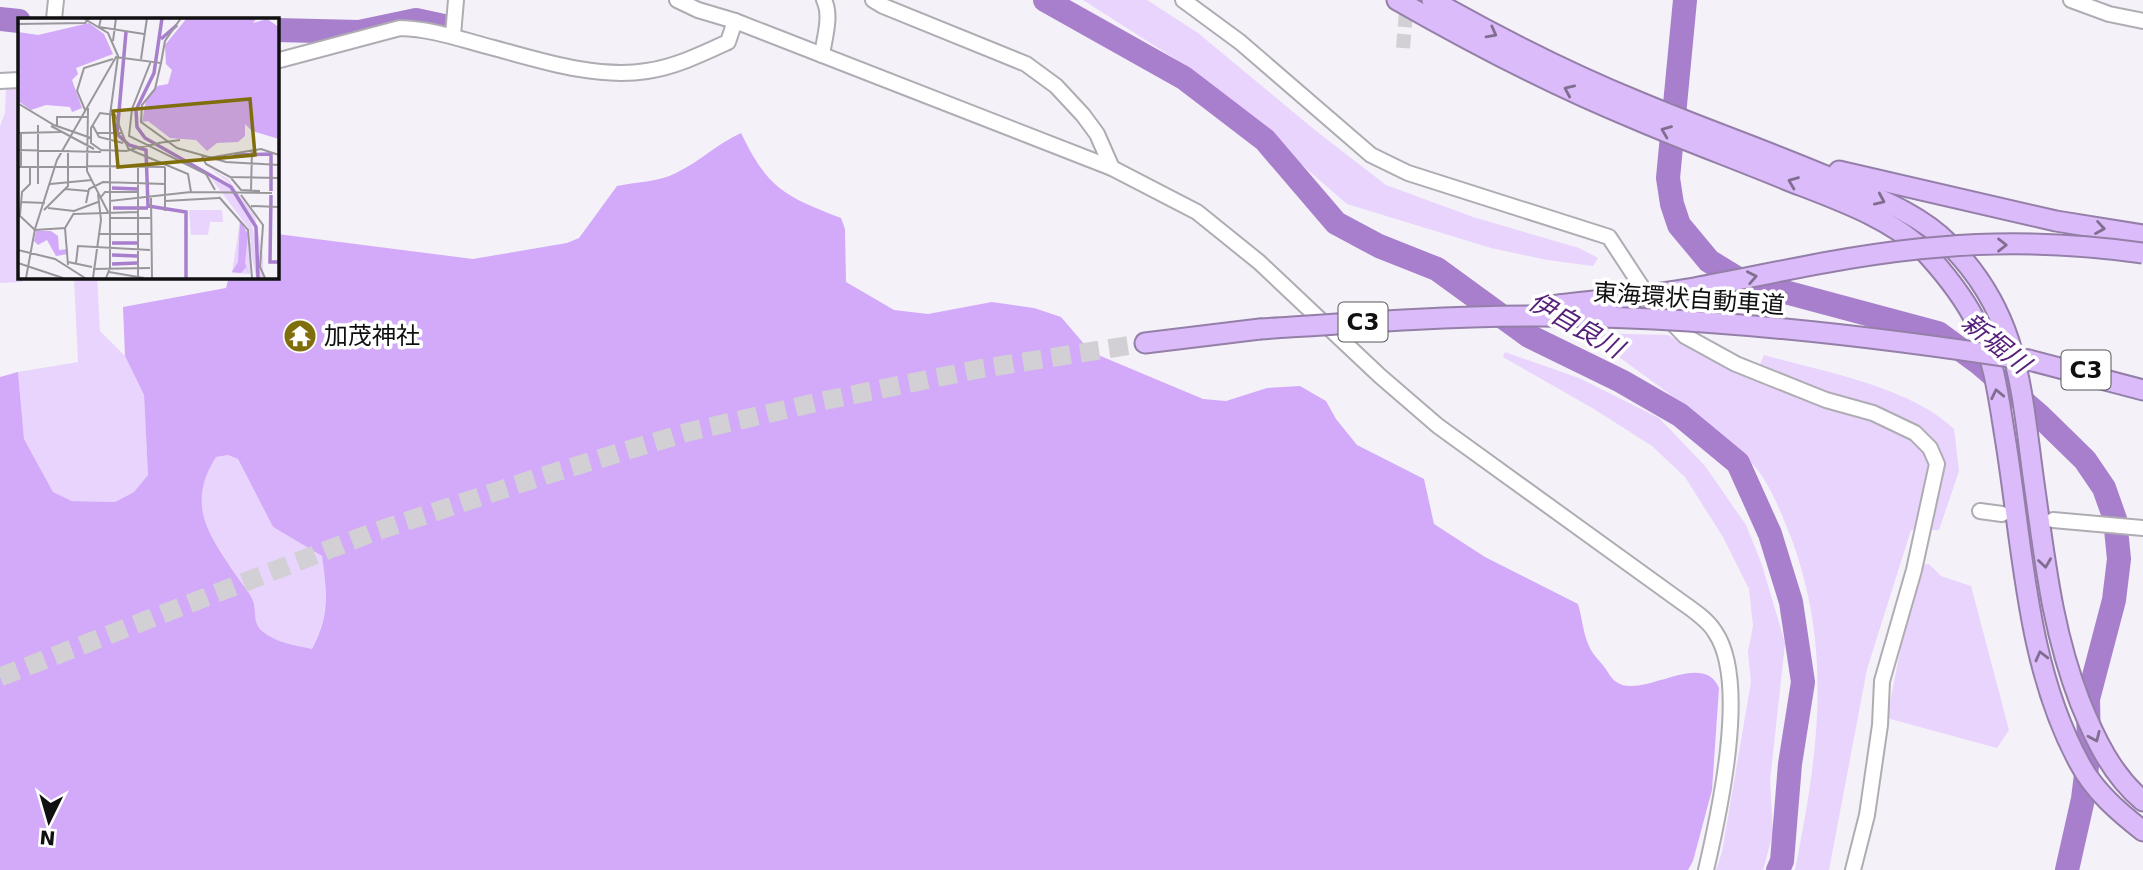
<svg xmlns="http://www.w3.org/2000/svg" width="2143" height="870" viewBox="0 0 2143 870" font-family="'DejaVu Sans','Noto Sans JP',sans-serif">
  <style>
    .green { fill: #e8d4fc }
    .forest { fill: #d3a9f9; fill-rule: evenodd }
    .lines { fill: none; stroke-linecap: round; stroke-linejoin: round }
    .river { stroke: #a87fcc; stroke-width: 24 }
    .minor-tunnel { stroke: #d2cfd5; stroke-width: 14; stroke-dasharray: 14 7; stroke-linecap: butt }
    .highway-tunnel { stroke: #d2cfd5; stroke-width: 19; stroke-dasharray: 19 10; stroke-linecap: butt }
    .minor-casing { stroke: #afacb3; stroke-width: 18 }
    .highway-casing { stroke: #947fa8; stroke-width: 23 }
    .minor { stroke: #fff; stroke-width: 14 }
    .highway { stroke: #dbbbf9; stroke-width: 19 }
    .highway-bridge-casing { stroke: #947fa8; stroke-width: 23; stroke-linecap: butt }
    .highway-bridge { stroke: #dbbbf9; stroke-width: 19 }
    .oneway { stroke: #806e91 }
    .labels { text-anchor: middle; dominant-baseline: central; stroke-width: 7; stroke-linejoin: round; paint-order: stroke }
    .shield { fill: #fff; stroke: #585758; stroke-width: 2 }
    .shield-label { font-size: 23px; font-weight: bold; fill: #100f11 }
    .street-label { font-size: 24px; fill: #100f11; stroke: #fff }
    .poi-label { font-size: 24px; fill: #100f11; stroke: #fff; text-anchor: start }
    .water-label { font-size: 26px; font-style: italic; fill: #551f7a; stroke: #fff }
    .inset-river { fill: none; stroke: #a87fcc; stroke-width: 3.5 }
    .inset-road { fill: none; stroke: #99979c; stroke-width: 2 }
    .view { fill: #7f6e0b; fill-opacity: 0.15; stroke: #7f6e0b; stroke-width: 3.5 }
    .inset-edge { fill: none; stroke: #100f11; stroke-width: 3.5 }
  </style>
  <rect width="100%" height="100%" fill="#f4f1f8"/>
  <g class="green">
    <polygon points="1083,0 1147,0 1198,33 1316,131 1386,185 1473,217 1579,248 1598,258 1593,266 1547,260 1491,248 1347,204 1191,69"/>
    <polygon points="19,86 19,276 23,277 22,282 0,283 0,126 5,113 6,88"/>
    <polygon points="70,277 97,277 100,331 125,356 144,395 148,475 134,492 115,502 72,501 53,492 24,439 18,372 78,362 74,278"/>
    <path d="M1586 333 1668 335 1733 367 1753 381 1764 355C1824 372 1910 387 1954 429L1959 471 1939 530H1911L1867 669 1829 870H1795C1818 755 1833 653 1792 540 1782 515 1773 490 1757 469 1748 458 1736 449 1725 440 1683 401 1633 368 1586 333Z"/>
    <polygon points="1505,352 1579,378 1659,418 1705,466 1746,525 1762,565 1785,643 1770,781 1773,833 1763,870 1716,870 1722,852 1751,682 1748,652 1753,626 1749,589 1723,537 1685,477 1652,446 1594,409 1503,357"/>
    <path d="M228 455 238 459 273 527 322 556C327 593 329 615 312 649 295 645 276 643 262 631 252 622 257 611 253 601 250 593 243 585 238 578 210 535 185 506 216 457Z"/>
    <polygon points="1929,564 1941,576 1971,586 2009,730 1997,748 1887,718 1917,565"/>
  </g>
  <path class="forest" d="M741 133C768 189 785 196 841 218L845 229 846 282 894 310 928 314 992 302 1034 308 1061 317 1091 352 1203 399 1226 401 1267 388 1300 386 1326 401 1336 419 1357 445 1424 479 1434 524 1485 557 1578 604C1582 617 1583 634 1589 646 1592 654 1600 661 1605 668 1608 672 1611 678 1615 681 1640 702 1702 648 1719 688L1712 790 1693 861 1688 870H0V377L18 372 24 439 53 492 72 501 115 502 134 492 148 475 144 395 125 356 123 307 226 288 229 277 276 276 277 234 473 259 567 243 579 238 617 186C635 182 659 182 676 173 699 162 717 144 741 133ZM228 455 238 459 273 527 322 556C327 593 330 615 312 649 295 645 276 643 262 631 252 622 257 611 253 601 250 593 243 585 238 578 210 536 185 506 216 457Z"/>
  <g class="lines">
    <g class="river">
      <polyline points="1045,0 1184,78 1265,140 1336,223 1379,246 1437,269 1529,336 1621,381 1680,415 1738,463 1770,534 1791,602 1803,682 1790,764 1782,861 1778,870"/>
      <polyline points="1685,0 1668,178 1672,204 1679,225 1709,261 1740,280 1938,333 1979,363 2040,416 2085,460 2104,488 2115,519 2119,559 2114,600 2088,699 2089,750 2083,799 2067,870"/>
      <polyline points="0,19 19,21"/>
      <polyline points="276,30 359,32 416,20 444,26"/>
    </g>
    <polyline class="minor-tunnel" points="1403,48 1407,0"/>
    <polyline class="highway-tunnel" points="0,677 374,532 546,475 688,432 818,402 979,369 1145,343"/>
    <defs>
      <g id="minor">
        <path d="M677 0 698 10 735 21 1112 168 1197 212 1259 262 1380 376 1438 426 1683 603C1694 611 1708 620 1715 632 1749 681 1719 814 1706 870"/>
        <polyline points="873,0 883,6 1026,64 1056,86 1083,115 1097,134 1112,168"/>
        <polyline points="1183,0 1240,42 1371,155 1408,173 1609,237 1651,301 1685,336 1736,364 1826,400 1873,413 1915,433 1930,448 1937,464 1914,570 1882,681 1880,725 1867,815 1853,870"/>
        <polyline points="2071,0 2109,14 2143,21"/>
        <polyline points="54,19 56,0"/>
        <polyline points="453,35 456,0"/>
        <path d="M822 55C824 39 832 16 824 0"/>
        <path d="M276 61 400 28C434 29 462 40 494 48 542 61 597 79 647 71 675 67 702 54 728 42L735 21"/>
        <polyline points="0,81 19,80"/>
        <polyline points="1980,511 2002,514"/>
        <polyline points="2053,520 2143,528"/>
      </g>
      <g id="highway">
        <path d="M1397 0C1474 44 1552 85 1633 118 1684 140 1736 159 1787 180 1833 198 1893 218 1927 254 1946 275 1965 299 1977 324 1994 358 1999 400 2005 437 2023 546 2026 666 2080 764 2094 791 2120 813 2143 831"/>
        <path d="M1432 0C1499 38 1568 73 1639 102 1708 131 1779 155 1847 185 1882 200 1922 216 1949 244 2020 315 2021 390 2034 483 2045 560 2052 630 2080 702 2095 739 2112 775 2143 801"/>
        <polyline points="1839,171 2056,221 2143,235"/>
        <polyline points="1145,343 1260,329"/>
        <polyline points="2029,360 2143,390"/>
      </g>
    </defs>
    <use href="#minor" class="minor-casing"/>
    <use href="#highway" class="highway-casing"/>
    <use href="#minor" class="minor"/>
    <use href="#highway" class="highway"/>
    <defs>
      <g id="highway-bridge">
        <path d="M1551 306C1598 300 1647 296 1694 288 1776 273 1858 253 1941 247 2007 241 2077 244 2143 253"/>
        <path d="M1260 329C1351 323 1443 316 1535 316 1700 316 1866 335 2029 360"/>
      </g>
    </defs>
    <use href="#highway-bridge" class="highway-bridge-casing"/>
    <use href="#highway-bridge" class="highway-bridge"/>
  </g>
  <defs><path id="oneway-chevron" d="M-2-3.5L2.5 0L-2 3.5" fill="none" stroke-width="1.6" stroke-linecap="round" stroke-linejoin="round" transform="scale(1.75)"/></defs>
  <g class="oneway">
    <use href="#oneway-chevron" transform="translate(1492 33) rotate(28)"/>
    <use href="#oneway-chevron" transform="translate(1569 90) rotate(-156)"/>
    <use href="#oneway-chevron" transform="translate(1666 131) rotate(-158)"/>
    <use href="#oneway-chevron" transform="translate(1793 182) rotate(-158)"/>
    <use href="#oneway-chevron" transform="translate(1880 200) rotate(24)"/>
    <use href="#oneway-chevron" transform="translate(2100 228) rotate(9)"/>
    <use href="#oneway-chevron" transform="translate(2002 245)"/>
    <use href="#oneway-chevron" transform="translate(1752 277) rotate(-11)"/>
    <use href="#oneway-chevron" transform="translate(1997 394) rotate(-102)"/>
    <use href="#oneway-chevron" transform="translate(2045 563) rotate(82)"/>
    <use href="#oneway-chevron" transform="translate(2041 656) rotate(-104)"/>
    <use href="#oneway-chevron" transform="translate(2095 737) rotate(66)"/>
  </g>
  <defs>
    <symbol id="temple-disc" viewBox="-11 -11 22 22"><circle r="9.5" fill="#7f6e0b" stroke="#fff"/><path d="M0-6L5-2H3V0L6.5 2.5H4V6H1.5V3h-3V6H-4V2.5H-6.5L-3 0V-2H-5Z" fill="#fff"/></symbol>
  </defs>
  <g fill-rule="evenodd">
    <use href="#temple-disc" x="281" y="317" width="38" height="38"/>
  </g>
  <g class="labels">
    <g class="shield">
      <rect x="1338.5" y="302.5" width="49" height="39" rx="5"/>
      <rect x="2061.5" y="350.5" width="49" height="39" rx="5"/>
    </g>
    <g class="shield-label">
      <text x="1363" y="322">C3</text>
      <text x="2086" y="370">C3</text>
    </g>
    <g class="street-label">
      <text transform="translate(1689 299) rotate(4)">東海環状自動車道</text>
    </g>
    <g class="poi-label">
      <text x="324" y="336">加茂神社</text>
    </g>
    <g class="water-label">
      <text transform="translate(1576 325) rotate(30)">伊自良川</text>
      <text transform="translate(1996 343) rotate(39)">新堀川</text>
    </g>
  </g>
  <g transform="translate(18 18)">
    <rect width="261" height="261" fill="#f4f1f8"/>
    <path d="M189 148 211 162 237 199 245 238V260H241L238 246 237 205 210 164ZM187 152 210 167 232 200 238 224V260L232 228V256L214 255 222 203 233 226 231 211ZM171 192H204L205 204H192L190 217H173Z" fill="#e8d4fc"/>
    <path d="M169 0H239L235 5 249 1 261 9V121L234 113 227 106V118L220 124 199 125 189 133 178 122 152 120 130 103 124 104 128 82 139 68 150 66 154 52 148 46 147 27ZM71 5 86 16 95 36 58 50 60 56 54 62 64 90 54 94 52 89 28 87 13 92 0 83V14L20 17ZM218 196 230 216 227 245 231 256 228 249 223 255 214 254 220 244 222 203ZM18 213H33L40 218 41 232 50 231V236L38 238 29 222 20 227 16 223Z" fill="#d3a9f9"/>
    <path class="inset-river" d="M144 0 136 55 118 92 119 109 127 120 213 169 238 209 240 260M108 14 99 116 111 127 128 132 130 188 168 194V260M143 21 159 7M216 137 253 136V173M94 170 119 171M253 177 252 244H261M95 190H130M94 225H119M94 237 119 238M94 246 119 245"/>
    <path class="inset-road" d="M65 0 90 15 100 38 92 97V183L173 174M83 0 81 9 126 16M0 6 67 5 72 0M95 23 98 0M123 41 129 0M133 43 114 91 111 118 188 156 197 172M143 45 147 23 163 0M1 86 36 107 73 120M70 90 69 153 90 194M67 92 59 73 66 50 95 41M33 108 76 131M39 108V99H70M75 108 81 119 105 125M0 115 43 114M79 115H103M140 125 162 122M142 125 115 131 112 132 108 133 83 132 73 125V110L82 95 97 97 110 130 113 132 115 133 170 156 173 174M0 132 83 134M184 138 188 146 212 159 261 160M190 140 243 131 261 137M3 148V115M70 148 147 149M0 149H70M120 149V258M147 149V193M213 160 223 172 242 173M20 166V107M32 166 74 162M47 171 70 173M233 172 234 132M173 174 254 175M223 177 245 207 242 249 247 260M83 179 87 174H120M201 179 230 212 234 260M133 180 134 260M147 183 201 180M3 184 27 185M68 185 71 171 85 164 147 166M233 188 261 189M30 190 56 193 80 184M26 192 50 168V132M56 196 120 194M1 197 17 212M2 197 4 174 12 166V149M92 200H132M47 210 50 247M17 212 47 210 56 195M80 216H134M0 232 37 241 67 260M50 244 74 249M0 245 45 260M58 245 60 228 132 232M75 251 132 250M261 251V222M91 254 126 260M8 260 17 211 39 142 98 39 143 45 137 71 124 87 123 104 159 130 208 144 261 147M75 260 83 202 80 176M88 260 92 250V183"/>
    <path class="view" d="M232 81 237 137 100 149 95 93Z"/>
    <rect width="261" height="261" class="inset-edge"/>
  </g>
  <g transform="translate(49 821) rotate(185)" stroke="#ffffff" stroke-width="5" paint-order="stroke">
  <path d="M0-5L12 26L0 18L-12 26Z" fill="#100f11"/>
  <text y="-10" font-size="19" font-weight="bold" text-anchor="middle" fill="#100f11">N</text>
  </g>
</svg>
